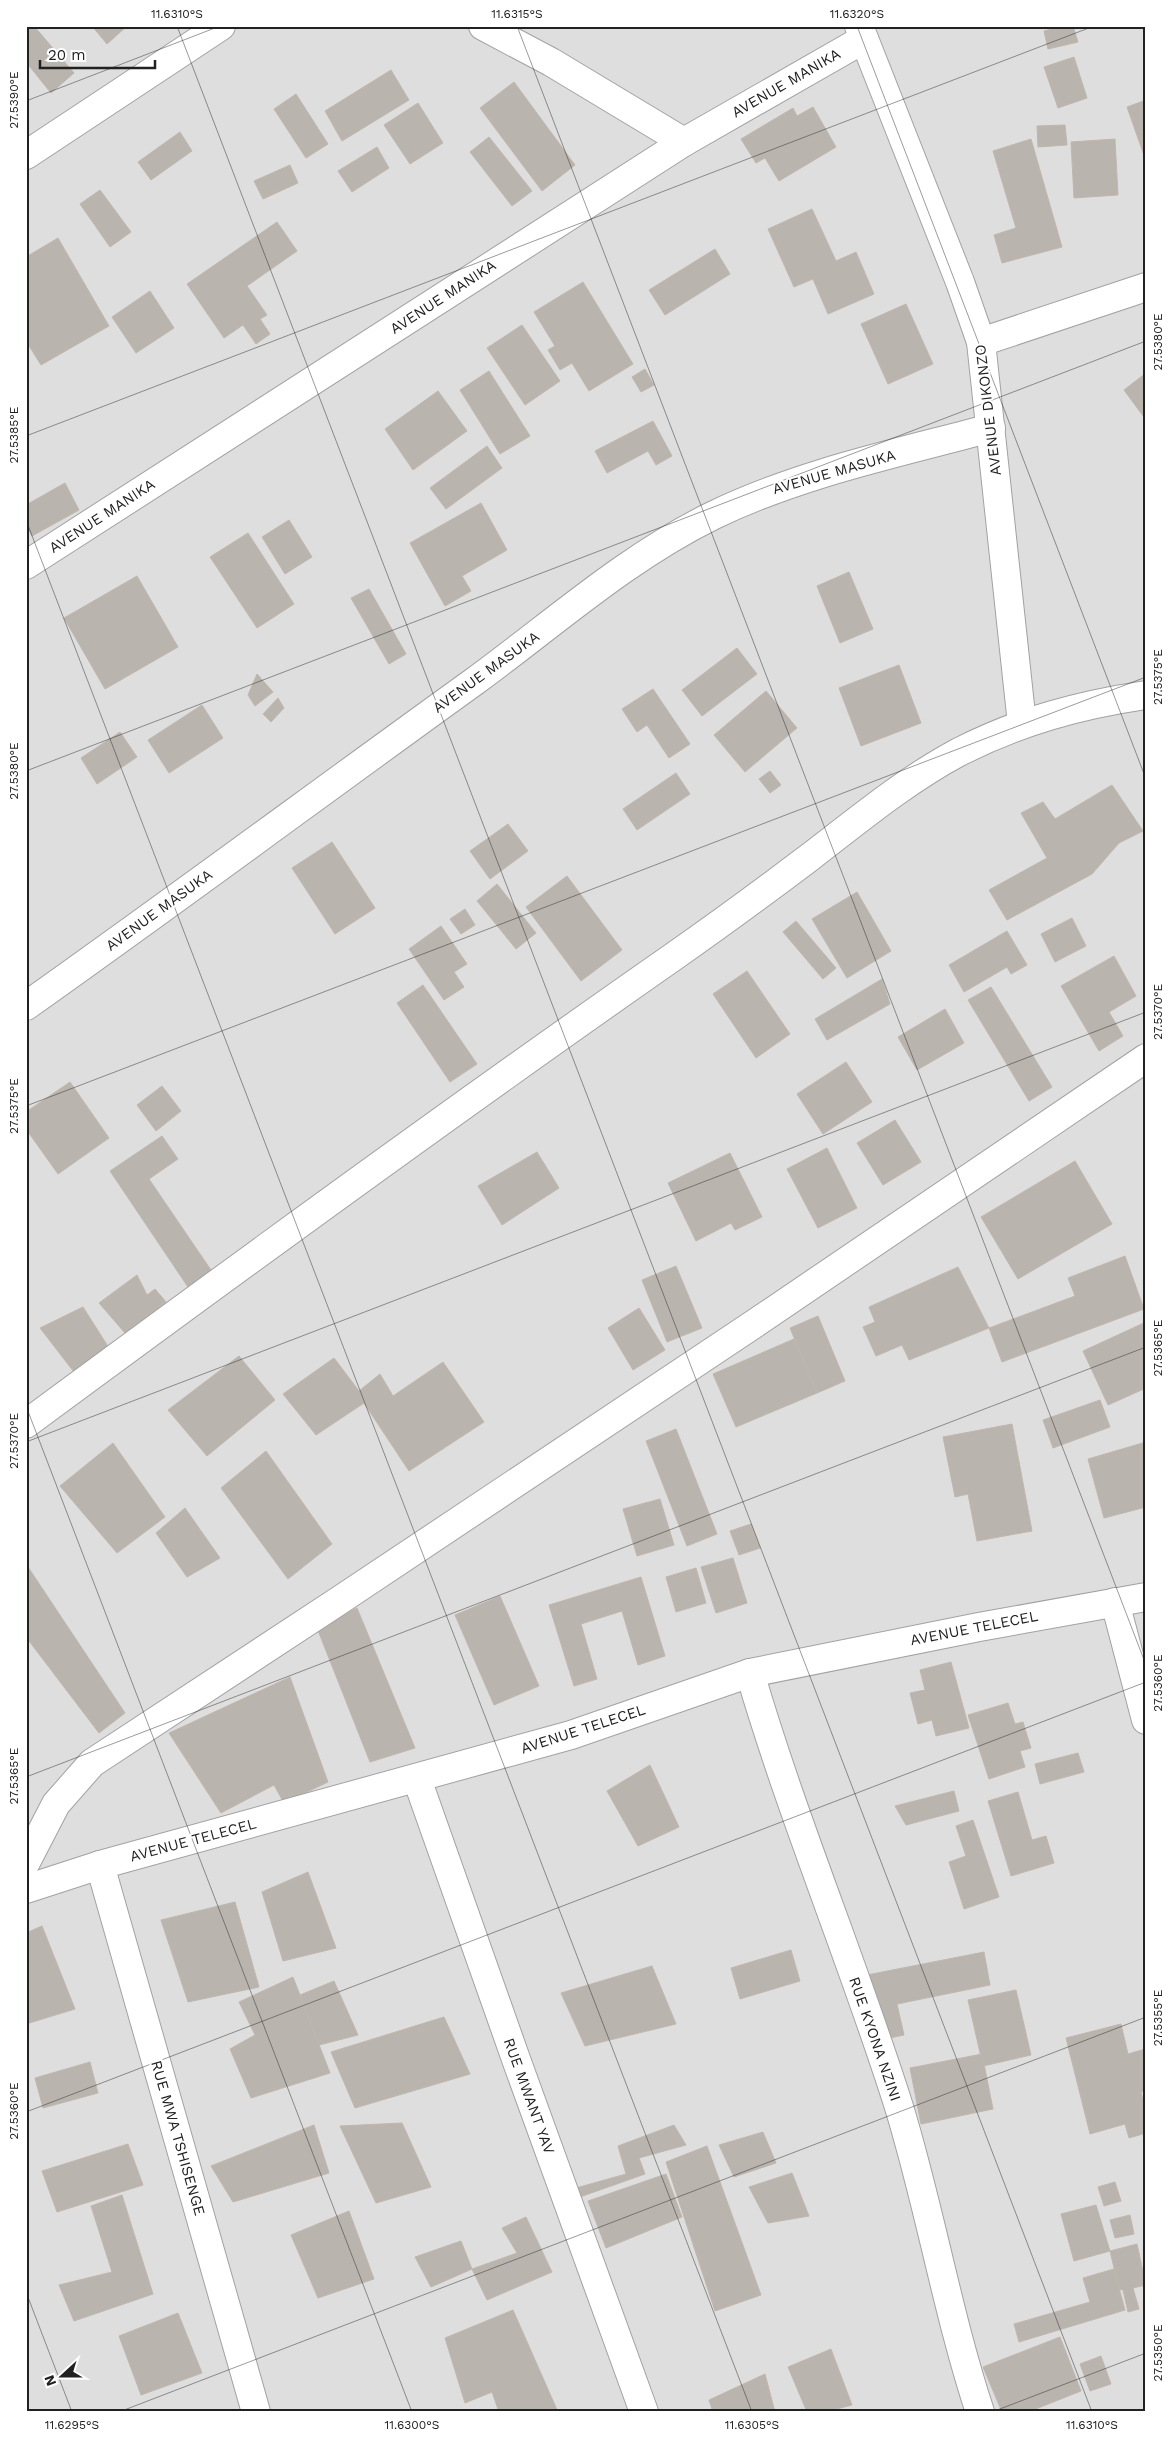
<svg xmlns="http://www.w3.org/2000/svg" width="1172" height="2438" viewBox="0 0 1172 2438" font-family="'Work Sans',sans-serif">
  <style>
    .residential { fill: #dfdede }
    .building { fill: #bab4af; stroke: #c1b6ad }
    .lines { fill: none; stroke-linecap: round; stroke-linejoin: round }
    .street-casing { stroke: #a2a2a2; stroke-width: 30 }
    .street { stroke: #fff; stroke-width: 28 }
    .ticks { fill: none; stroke: #212121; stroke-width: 1; stroke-opacity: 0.45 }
    .labels { text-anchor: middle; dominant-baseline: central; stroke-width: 4; stroke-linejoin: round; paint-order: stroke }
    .street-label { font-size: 15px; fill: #212121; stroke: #fff }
    .neatline { fill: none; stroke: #212121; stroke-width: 2 }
    .ticks-label { font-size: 12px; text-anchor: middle; fill: #212121 }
  </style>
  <rect width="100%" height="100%" fill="#f0eee9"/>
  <rect class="residential" x="26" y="26" width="1120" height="2386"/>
  <g class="building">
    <polygon points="26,26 34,26 74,73 51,93 26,62"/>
    <polygon points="92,26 127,26 107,44"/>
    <polygon points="1063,26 1073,26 1078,42 1048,49 1044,31"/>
    <polygon points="1074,57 1087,98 1058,108 1044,67"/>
    <polygon points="391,70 409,100 342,141 325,111"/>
    <polygon points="514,82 575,165 542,191 480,108"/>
    <polygon points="296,94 328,144 306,158 274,109"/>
    <polygon points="1146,100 1146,161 1127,107"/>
    <polygon points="418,103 443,143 410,164 384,125"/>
    <polygon points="813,107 836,147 779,181 765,158 756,163 741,139 793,108 797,116"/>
    <polygon points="1065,125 1067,145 1038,147 1037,126"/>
    <polygon points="180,132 192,151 151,180 138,162"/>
    <polygon points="489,137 532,191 512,206 470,152"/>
    <polygon points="1031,139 1062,247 1002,263 994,235 1016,228 993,151"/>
    <polygon points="1115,139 1118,195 1074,198 1071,142"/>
    <polygon points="377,147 389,168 352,192 338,171"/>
    <polygon points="290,165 298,183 263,199 254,181"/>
    <polygon points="100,190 131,232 110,247 80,204"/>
    <polygon points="812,209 836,261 856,252 874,294 828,314 813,279 794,287 768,229"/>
    <polygon points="277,222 297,251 247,286 267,315 260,319 270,334 256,344 243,325 224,338 187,284"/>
    <polygon points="58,238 109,326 41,365 26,341 26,257"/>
    <polygon points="715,249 730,274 665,315 649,290"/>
    <polygon points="583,282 633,364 589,391 572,363 560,370 548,350 555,346 534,312"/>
    <polygon points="150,291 174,328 136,353 112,317"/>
    <polygon points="906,304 933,364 888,384 861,324"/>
    <polygon points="522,325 560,381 525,405 487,348"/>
    <polygon points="645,369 654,385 641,392 632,377"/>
    <polygon points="489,371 530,436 500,454 460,390"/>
    <polygon points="1146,373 1146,420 1124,390"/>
    <polygon points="438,391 467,431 413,470 385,429"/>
    <polygon points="653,421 672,456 656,465 648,451 607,473 595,451"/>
    <polygon points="487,446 502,468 446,509 430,488"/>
    <polygon points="65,483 79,510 32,536 26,525 26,505"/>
    <polygon points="481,503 507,550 462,576 471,591 445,606 410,543"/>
    <polygon points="289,520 312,557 285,574 262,537"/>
    <polygon points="248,533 294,604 257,628 210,557"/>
    <polygon points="849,572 873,629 840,643 817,586"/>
    <polygon points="137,576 178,647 105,689 64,618"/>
    <polygon points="369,589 406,654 389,664 351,598"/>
    <polygon points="737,648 757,674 702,716 682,690"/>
    <polygon points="899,665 921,723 861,746 839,688"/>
    <polygon points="257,674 273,692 255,706 248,695"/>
    <polygon points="653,689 690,744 669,758 647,725 637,732 622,709"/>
    <polygon points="766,691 797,728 745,772 714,735"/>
    <polygon points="278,698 284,708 271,722 263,714"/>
    <polygon points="202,705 223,738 169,773 148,740"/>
    <polygon points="120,732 137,757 97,784 81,758"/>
    <polygon points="770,771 781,785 770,793 759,779"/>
    <polygon points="676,773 690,794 637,830 623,809"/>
    <polygon points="1112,785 1143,831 1119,843 1092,874 1007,920 989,890 1047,858 1021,813 1043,802 1055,819"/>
    <polygon points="508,824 528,851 490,879 470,851"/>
    <polygon points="332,842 375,908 335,934 292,868"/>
    <polygon points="567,876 622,950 581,981 526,907"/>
    <polygon points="497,884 536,933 516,949 477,901"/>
    <polygon points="857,892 891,951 847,978 812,919"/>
    <polygon points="465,909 475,925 461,934 450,919"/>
    <polygon points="1072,918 1086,946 1055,962 1041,934"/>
    <polygon points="796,921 836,968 823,979 783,932"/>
    <polygon points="441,926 467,964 454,972 464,987 444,1000 409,949"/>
    <polygon points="1007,931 1027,965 1011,974 1007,967 964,992 949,965"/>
    <polygon points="1114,956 1136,996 1109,1012 1123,1036 1099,1051 1061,986"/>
    <polygon points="747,971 790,1034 756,1058 713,994"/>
    <polygon points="882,979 890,1004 827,1040 815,1019"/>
    <polygon points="423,985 477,1064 450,1082 397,1003"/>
    <polygon points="991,987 1052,1087 1029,1101 968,1000"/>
    <polygon points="945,1009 964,1043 917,1070 898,1037"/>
    <polygon points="846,1062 872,1102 823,1134 797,1094"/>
    <polygon points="70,1082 109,1138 58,1174 26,1129 26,1112"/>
    <polygon points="162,1086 181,1111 156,1131 137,1105"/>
    <polygon points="895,1120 921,1162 883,1185 857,1143"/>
    <polygon points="162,1136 178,1159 149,1179 213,1273 190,1290 110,1171"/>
    <polygon points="827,1148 857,1208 818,1228 787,1169"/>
    <polygon points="537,1152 559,1188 502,1225 478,1186"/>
    <polygon points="730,1153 762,1217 735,1230 731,1223 696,1241 668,1183"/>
    <polygon points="1075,1161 1112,1224 1018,1279 981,1217"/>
    <polygon points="1125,1256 1144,1309 1002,1362 989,1328 1075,1296 1068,1278"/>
    <polygon points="676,1266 702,1328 667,1342 642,1280"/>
    <polygon points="958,1267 989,1328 909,1360 902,1345 876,1356 863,1327 875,1322 869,1307"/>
    <polygon points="137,1275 147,1295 155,1289 166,1302 125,1333 99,1303"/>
    <polygon points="83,1307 109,1348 74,1372 40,1328"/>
    <polygon points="639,1308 665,1350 633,1370 608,1328"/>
    <polygon points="818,1316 845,1381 817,1393 790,1328"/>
    <polygon points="1146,1322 1146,1388 1108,1405 1083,1351"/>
    <polygon points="794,1339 817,1393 736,1427 713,1374"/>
    <polygon points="239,1356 275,1400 207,1456 168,1410"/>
    <polygon points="334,1358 359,1391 380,1374 393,1396 443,1362 484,1422 409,1471 364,1403 316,1435 283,1394"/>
    <polygon points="1100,1400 1110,1427 1053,1448 1043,1420"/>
    <polygon points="1012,1424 1032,1531 977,1541 968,1494 955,1497 943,1437"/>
    <polygon points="676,1429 717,1534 687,1546 646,1441"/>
    <polygon points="1146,1442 1146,1507 1104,1518 1088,1459"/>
    <polygon points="113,1443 165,1517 117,1553 60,1486"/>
    <polygon points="266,1451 332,1544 288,1579 221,1488"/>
    <polygon points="660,1499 674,1545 637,1556 623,1509"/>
    <polygon points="185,1508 220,1558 187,1577 156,1533"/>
    <polygon points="751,1524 760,1548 739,1555 730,1531"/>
    <polygon points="733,1558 747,1603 716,1613 701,1567"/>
    <polygon points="26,1564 125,1713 99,1733 26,1637"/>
    <polygon points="696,1568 706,1603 676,1612 666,1577"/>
    <polygon points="641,1577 665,1656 638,1665 622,1611 581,1624 597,1679 574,1686 549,1605"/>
    <polygon points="500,1596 539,1686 494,1705 455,1615"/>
    <polygon points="357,1608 415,1748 370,1762 317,1628"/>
    <polygon points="951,1662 969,1728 936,1736 932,1720 918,1724 910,1693 925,1690 920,1670"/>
    <polygon points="290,1677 328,1782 284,1803 274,1785 221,1813 169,1733"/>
    <polygon points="1008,1703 1015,1724 1023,1722 1031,1748 1020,1751 1025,1767 989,1779 968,1715"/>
    <polygon points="1078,1753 1084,1772 1040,1784 1035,1764"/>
    <polygon points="650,1765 679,1827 638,1846 607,1791"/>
    <polygon points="954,1791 959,1811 906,1825 895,1806"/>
    <polygon points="1018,1792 1032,1840 1046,1836 1054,1863 1011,1876 988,1801"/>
    <polygon points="973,1820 999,1897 964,1909 949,1862 966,1856 956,1826"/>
    <polygon points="308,1872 336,1948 283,1961 262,1892"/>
    <polygon points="235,1902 259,1987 188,2002 161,1920"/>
    <polygon points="42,1926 75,2009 26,2024 26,1933"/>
    <polygon points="791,1950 800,1981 740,1999 731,1968"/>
    <polygon points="984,1952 990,1985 897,2004 904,2035 880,2040 867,1975"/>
    <polygon points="652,1966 676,2024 585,2046 561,1993"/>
    <polygon points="293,1977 330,2073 251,2098 230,2049 255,2035 239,2002"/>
    <polygon points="334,1981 358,2035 319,2045 300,1995"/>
    <polygon points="1016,1990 1031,2055 983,2066 968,2000"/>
    <polygon points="444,2017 470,2074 355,2108 331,2052"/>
    <polygon points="1121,2024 1128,2054 1145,2049 1146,2052 1146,2091 1141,2092 1146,2110 1146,2133 1129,2138 1125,2124 1090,2134 1066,2038"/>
    <polygon points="982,2054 993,2109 921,2124 910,2068"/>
    <polygon points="90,2062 98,2093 43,2108 35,2078"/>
    <polygon points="402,2123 431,2187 376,2203 340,2126"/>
    <polygon points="314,2125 329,2173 233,2202 211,2166"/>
    <polygon points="674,2125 686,2145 639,2158 645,2174 580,2197 576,2188 626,2174 618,2146"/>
    <polygon points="763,2132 776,2163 734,2177 719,2145"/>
    <polygon points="128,2144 143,2185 57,2212 42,2171"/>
    <polygon points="707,2146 761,2295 715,2311 666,2162"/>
    <polygon points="792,2173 809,2216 768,2223 749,2187"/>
    <polygon points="666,2174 682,2217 606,2248 588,2201"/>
    <polygon points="1115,2182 1121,2201 1104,2206 1098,2187"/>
    <polygon points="122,2195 153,2294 74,2321 59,2285 112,2272 91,2206"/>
    <polygon points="1096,2205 1110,2251 1074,2261 1061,2214"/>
    <polygon points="349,2211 374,2279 318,2298 291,2235"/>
    <polygon points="1130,2215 1134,2234 1115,2238 1110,2220"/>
    <polygon points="526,2217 552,2272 487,2300 472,2269 517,2253 502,2228"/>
    <polygon points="461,2241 472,2269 431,2287 415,2257"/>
    <polygon points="1137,2244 1146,2285 1133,2288 1139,2309 1128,2312 1123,2290 1119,2289 1110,2251"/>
    <polygon points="1114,2269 1125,2310 1019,2342 1014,2324 1090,2302 1083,2278"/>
    <polygon points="513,2310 558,2412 499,2412 492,2392 465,2403 445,2338"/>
    <polygon points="178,2313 202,2373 141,2395 119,2336"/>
    <polygon points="1060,2337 1081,2391 1028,2412 1002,2412 983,2367"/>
    <polygon points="831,2349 852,2405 825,2412 807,2412 788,2367"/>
    <polygon points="1101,2356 1111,2384 1090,2391 1080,2364"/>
    <polygon points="765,2374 775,2412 713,2412 709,2400"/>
  </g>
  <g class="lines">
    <defs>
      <g id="street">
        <polyline points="483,26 551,62 684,142"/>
        <polyline points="859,26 960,282 981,342 1022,724"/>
        <polyline points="26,155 221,26"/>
        <polyline points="981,342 1146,287"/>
        <polyline points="26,565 684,142 864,39"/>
        <path d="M26 1006C177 899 325 789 475 681 553 624 626 558 714 515 801 473 898 453 991 428"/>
        <path d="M26 1424C240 1266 455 1109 673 957 720 924 765 891 810 857 858 820 905 781 959 752 1020 721 1079 705 1146 695"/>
        <polyline points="1115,1602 1146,1720"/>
        <path d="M750 1673C793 1820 853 1961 899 2107 930 2208 947 2312 980 2412"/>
        <polyline points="417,1779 517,2062 644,2412"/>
        <polyline points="26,1862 56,1804 92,1763 337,1602 754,1324 1146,1058"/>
        <polyline points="100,1865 256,2412"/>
        <polyline points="26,1889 100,1865 571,1735 750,1673 979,1627 1146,1597"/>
      </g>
    </defs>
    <use href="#street" class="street-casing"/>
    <use href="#street" class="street"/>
  </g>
  <path class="ticks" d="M177 26 1092 2412M517 26 1146 1665M857 26 1146 779M26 101 220 26M26 436 1094 26M26 520 752 2412M26 771 1146 341M26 1106 1146 677M26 1406 412 2412M26 1442 1146 1012M26 1777 1146 1347M26 2112 1146 1682M26 2292 72 2412M119 2412 1146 2017M992 2412 1146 2353"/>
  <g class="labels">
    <g class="street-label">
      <text transform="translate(786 83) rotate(-30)">AVENUE MANIKA</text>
      <text transform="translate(443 297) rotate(-33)">AVENUE MANIKA</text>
      <text transform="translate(988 410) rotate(-97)">AVENUE DIKONZO</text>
      <text transform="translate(834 472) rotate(-16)">AVENUE MASUKA</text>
      <text transform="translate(102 516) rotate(-33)">AVENUE MANIKA</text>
      <text transform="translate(486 672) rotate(-36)">AVENUE MASUKA</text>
      <text transform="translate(159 910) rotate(-36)">AVENUE MASUKA</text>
      <text transform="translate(974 1628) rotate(-11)">AVENUE TELECEL</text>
      <text transform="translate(583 1729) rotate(-18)">AVENUE TELECEL</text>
      <text transform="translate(193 1840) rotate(-15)">AVENUE TELECEL</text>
      <text transform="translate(875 2039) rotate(71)">RUE KYONA NZINI</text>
      <text transform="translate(529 2096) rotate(70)">RUE MWANT YAV</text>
      <text transform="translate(178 2138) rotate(74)">RUE MWA TSHISENGE</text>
    </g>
  </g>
  <rect width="1172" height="2438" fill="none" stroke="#ffffff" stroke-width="55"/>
  <g transform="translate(62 2376) rotate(249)" stroke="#ffffff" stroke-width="4" paint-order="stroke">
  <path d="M0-4L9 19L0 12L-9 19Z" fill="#212121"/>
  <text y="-8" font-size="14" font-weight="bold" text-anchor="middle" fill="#212121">N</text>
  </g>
  <path d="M40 60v8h115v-8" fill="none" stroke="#212121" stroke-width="2.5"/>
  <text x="48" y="60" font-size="15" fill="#212121" stroke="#ffffff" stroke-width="4" paint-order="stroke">20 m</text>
  <rect x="28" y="28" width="1116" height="2382" class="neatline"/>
  <g class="ticks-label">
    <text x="177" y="18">11.6310°S</text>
    <text x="517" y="18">11.6315°S</text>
    <text x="857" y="18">11.6320°S</text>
    <text transform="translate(14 100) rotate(-90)" y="4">27.5390°E</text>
    <text transform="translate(1158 342) rotate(-90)" y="4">27.5380°E</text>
    <text transform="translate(14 435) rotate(-90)" y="4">27.5385°E</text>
    <text transform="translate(1158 677) rotate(-90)" y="4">27.5375°E</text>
    <text transform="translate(14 771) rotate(-90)" y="4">27.5380°E</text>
    <text transform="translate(1158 1012) rotate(-90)" y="4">27.5370°E</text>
    <text transform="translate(14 1106) rotate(-90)" y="4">27.5375°E</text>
    <text transform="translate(1158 1348) rotate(-90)" y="4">27.5365°E</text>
    <text transform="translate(14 1441) rotate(-90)" y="4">27.5370°E</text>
    <text transform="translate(1158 1683) rotate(-90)" y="4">27.5360°E</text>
    <text transform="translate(14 1776) rotate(-90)" y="4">27.5365°E</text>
    <text transform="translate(1158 2018) rotate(-90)" y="4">27.5355°E</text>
    <text transform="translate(14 2111) rotate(-90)" y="4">27.5360°E</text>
    <text transform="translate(1158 2353) rotate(-90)" y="4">27.5350°E</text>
    <text x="72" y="2429">11.6295°S</text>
    <text x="412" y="2429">11.6300°S</text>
    <text x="752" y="2429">11.6305°S</text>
    <text x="1092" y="2429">11.6310°S</text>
  </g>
</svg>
